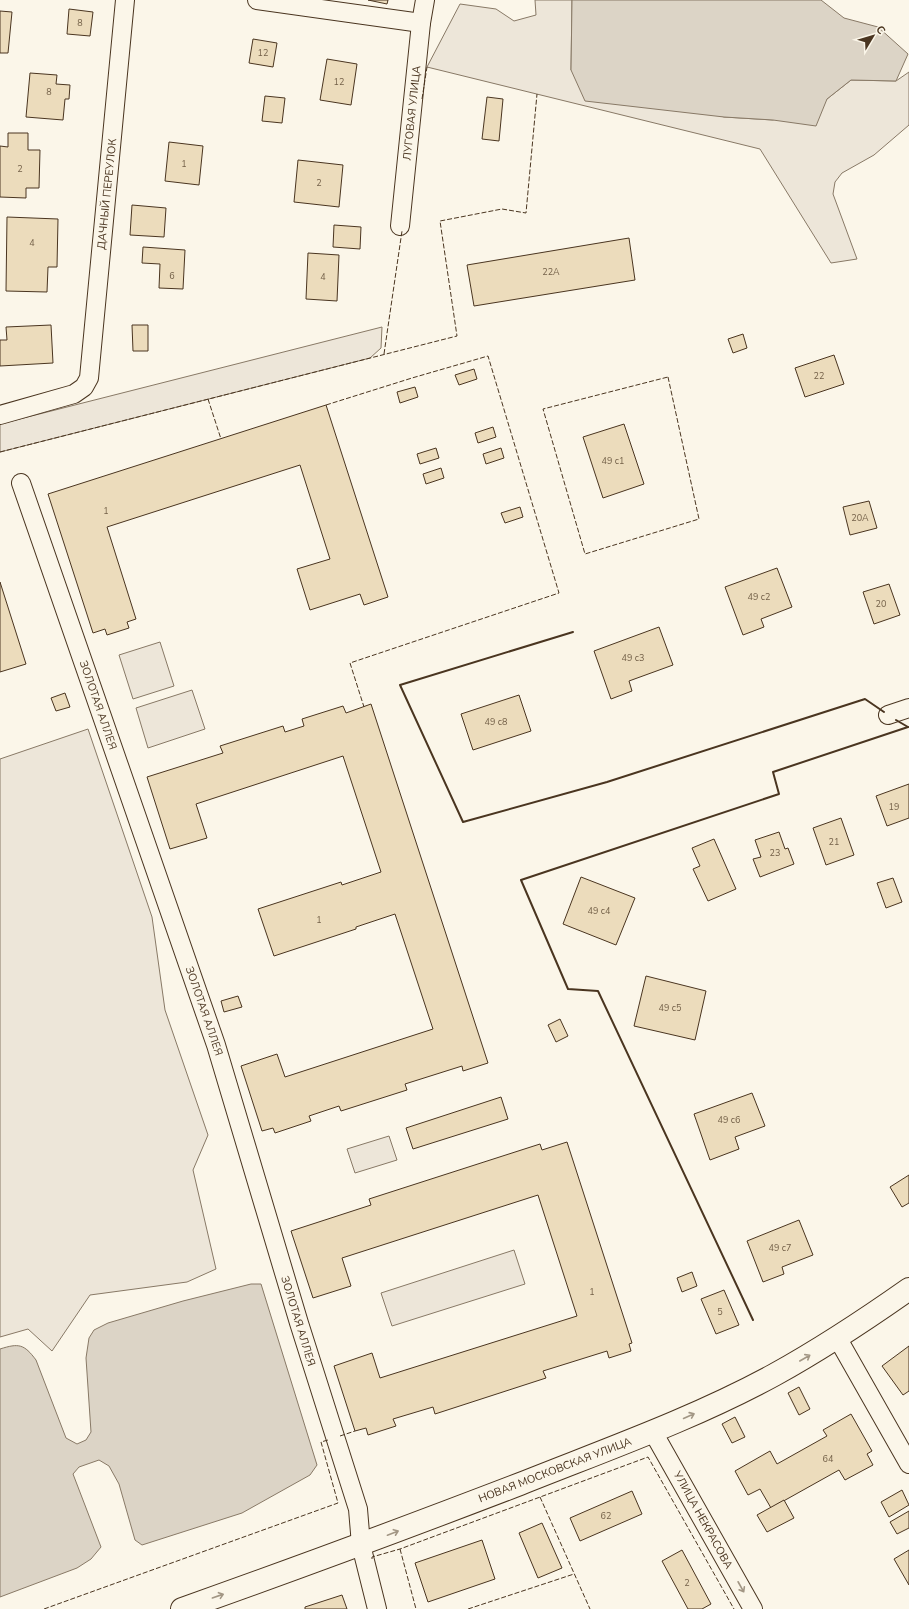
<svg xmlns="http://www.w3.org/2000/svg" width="909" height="1609" viewBox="0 0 909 1609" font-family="'Nunito Sans',sans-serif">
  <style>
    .green { fill: #ede6d9; stroke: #887966 }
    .water { fill: #dcd4c6; stroke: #887966 }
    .building { fill: #ecdcbc; stroke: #4a3520 }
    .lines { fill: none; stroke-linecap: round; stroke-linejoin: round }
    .minor-casing { stroke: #4a3520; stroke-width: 20 }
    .tertiary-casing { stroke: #4a3520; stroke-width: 24 }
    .minor { stroke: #fbf6e9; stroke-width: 18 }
    .tertiary { stroke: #fbf6e9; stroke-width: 22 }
    .fence { stroke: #4a3520; stroke-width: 1; stroke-dasharray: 5 2; stroke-linecap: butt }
    .wall { stroke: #4a3520; stroke-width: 2 }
    .oneway { stroke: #a29684 }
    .labels { text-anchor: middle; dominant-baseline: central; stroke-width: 3; stroke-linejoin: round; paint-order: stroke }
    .number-label { font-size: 9px; fill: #725f47 }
    .street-label { font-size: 11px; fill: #4a3520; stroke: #fbf6e9 }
  </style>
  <rect width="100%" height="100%" fill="#fbf6e9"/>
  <g class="green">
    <polygon points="535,0 572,0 571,70 724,117 773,120 827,99 851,80 896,81 909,72 909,125 874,155 842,173 835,182 833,194 857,259 831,263 760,149 427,67 460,4 496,9 514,21 536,15"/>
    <polygon points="382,327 381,348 370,358 0,452 0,424"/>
    <polygon points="160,642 174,686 133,699 119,655"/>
    <polygon points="192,690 205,729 148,748 136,708"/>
    <polygon points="88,729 152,917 165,1010 208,1135 193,1170 216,1269 187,1282 90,1295 52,1351 28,1329 0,1337 0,759"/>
    <polygon points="389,1136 397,1160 355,1173 347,1149"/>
    <polygon points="514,1250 525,1284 392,1326 381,1293"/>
  </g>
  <g class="water">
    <polygon points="572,0 821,0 844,18 878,27 908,54 896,81 851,80 827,99 816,126 773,120 724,117 585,101 571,70"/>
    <path d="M251 1284H261L317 1465 310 1475 242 1513 142 1545 135 1540 119 1484 109 1466 99 1460 79 1467 73 1474 101 1547 91 1559 77 1568 0 1597V1349C19 1343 24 1344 36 1360L66 1438 77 1444 86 1440 91 1432 86 1358 89 1338 94 1330 108 1323 183 1301Z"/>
  </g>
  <g class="building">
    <polygon points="368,0 388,0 387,4"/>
    <polygon points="69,9 93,12 90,36 67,34"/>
    <polygon points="0,11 12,12 8,53 0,53"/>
    <polygon points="253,39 277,43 273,67 249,63"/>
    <polygon points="327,59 357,64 351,105 320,100"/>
    <polygon points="30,73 57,75 56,84 70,85 69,99 65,99 63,120 26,117"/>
    <polygon points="265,96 285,98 282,123 262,121"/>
    <polygon points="487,97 503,99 499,141 482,139"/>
    <polygon points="8,133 28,133 28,150 40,150 39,188 26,188 26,198 0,197 0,146 8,147"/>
    <polygon points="169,142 203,146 199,185 165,181"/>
    <polygon points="298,160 343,165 339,207 294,202"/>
    <polygon points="132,205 166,208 164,237 130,235"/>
    <polygon points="7,217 58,219 57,267 48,267 47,292 6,291"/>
    <polygon points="334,225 361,227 360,249 333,247"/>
    <polygon points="629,238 635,280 474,306 467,265"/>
    <polygon points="143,247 185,250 183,289 159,288 160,264 142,263"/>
    <polygon points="308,253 339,255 337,301 306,299"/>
    <polygon points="51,325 53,363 0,366 0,340 7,340 6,327"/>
    <polygon points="132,325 148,325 148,351 133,351"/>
    <polygon points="743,334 747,348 733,353 728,339"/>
    <polygon points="834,355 844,384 805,397 795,368"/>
    <polygon points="474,369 477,379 459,385 455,375"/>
    <polygon points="415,387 418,397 400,403 397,392"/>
    <polygon points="326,405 388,597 364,605 360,594 310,610 297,569 330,559 300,465 107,527 136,619 127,622 129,628 107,635 105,629 93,633 48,494"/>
    <polygon points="624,424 644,484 603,498 583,437"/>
    <polygon points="493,427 496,437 478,443 475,433"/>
    <polygon points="436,448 439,458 420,464 417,454"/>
    <polygon points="501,448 504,458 486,464 483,454"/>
    <polygon points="441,468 444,478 426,484 423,474"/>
    <polygon points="869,501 877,528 850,535 843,507"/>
    <polygon points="520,507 523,517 505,523 501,513"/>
    <polygon points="777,568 792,607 761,619 764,627 743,635 725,587"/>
    <polygon points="0,582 26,664 0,672"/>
    <polygon points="889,584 900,615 874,624 863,592"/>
    <polygon points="659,627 673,665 629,681 632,691 611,699 594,651"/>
    <polygon points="65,693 70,707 56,711 51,698"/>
    <polygon points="519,695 531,731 473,750 461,714"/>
    <polygon points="371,704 488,1063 463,1071 462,1066 405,1084 407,1090 341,1111 339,1106 309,1116 311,1121 275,1133 273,1128 262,1131 241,1066 277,1054 285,1077 433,1029 395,914 356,927 356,929 274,956 258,909 341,882 342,885 381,872 343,756 196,804 207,838 170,849 147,777 223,753 220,746 283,726 285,732 304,726 302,719 343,706 346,713"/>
    <polygon points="909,784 909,818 887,826 876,796"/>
    <polygon points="841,818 854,855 826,865 813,828"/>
    <polygon points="779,832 785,849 788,848 794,864 760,877 753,859 761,857 755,840"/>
    <polygon points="714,839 736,889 708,901 693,869 700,866 692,848"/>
    <polygon points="581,877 635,898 616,945 563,924"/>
    <polygon points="893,878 902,902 886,908 877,883"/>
    <polygon points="646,976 706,991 695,1040 634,1026"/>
    <polygon points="238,996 242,1007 224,1012 221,1001"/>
    <polygon points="560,1019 568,1036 556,1042 548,1025"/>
    <polygon points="752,1093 765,1126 735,1137 739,1149 710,1160 694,1114"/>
    <polygon points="501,1097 508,1119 413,1149 406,1128"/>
    <polygon points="567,1142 632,1343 629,1344 631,1351 609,1358 607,1351 543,1371 546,1378 435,1414 433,1407 393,1419 396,1426 368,1435 366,1428 355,1431 334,1366 372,1353 380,1378 577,1316 538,1195 342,1258 351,1286 313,1298 291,1231 371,1205 369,1199 540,1144 542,1150"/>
    <polygon points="909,1175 909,1203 902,1207 890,1187"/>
    <polygon points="799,1220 813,1255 782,1267 784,1274 763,1282 747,1241"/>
    <polygon points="692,1272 697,1286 682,1292 677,1278"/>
    <polygon points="724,1290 739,1325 716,1334 701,1299"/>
    <polygon points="909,1346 909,1391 903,1395 882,1366"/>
    <polygon points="799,1387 810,1409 799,1415 788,1393"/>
    <polygon points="851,1414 872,1451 867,1454 873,1465 845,1480 839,1470 771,1508 760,1489 748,1495 735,1471 770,1451 777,1464 827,1436 823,1430"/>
    <polygon points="735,1417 745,1437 732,1443 722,1424"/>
    <polygon points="902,1490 909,1505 889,1517 881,1502"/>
    <polygon points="632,1491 642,1514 580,1541 570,1518"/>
    <polygon points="784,1500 794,1518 767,1532 757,1515"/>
    <polygon points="909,1511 909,1528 897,1534 890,1522"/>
    <polygon points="542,1523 562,1568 538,1578 519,1533"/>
    <polygon points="482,1540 495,1579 428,1602 415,1563"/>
    <polygon points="682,1550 711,1604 702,1609 688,1609 662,1561"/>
    <polygon points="909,1550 909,1585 894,1559"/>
    <polygon points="342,1595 347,1609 305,1609 305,1607"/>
  </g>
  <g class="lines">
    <defs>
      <g id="minor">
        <polyline points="257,0 421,23"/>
        <polyline points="400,226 421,23 425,0"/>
        <polyline points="0,415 74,394 84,387 89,378 125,0"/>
        <polyline points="21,483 216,1045 299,1323 358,1509 361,1545 377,1609"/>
        <polyline points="888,715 909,708"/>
        <polyline points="838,1339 909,1464"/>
        <polyline points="653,1432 753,1609"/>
      </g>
      <path id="tertiary" d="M182 1609C295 1569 408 1527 520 1484 605 1450 693 1419 774 1375 821 1349 865 1320 909 1289"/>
    </defs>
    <use href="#minor" class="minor-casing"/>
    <use href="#tertiary" class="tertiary-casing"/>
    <use href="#minor" class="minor"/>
    <use href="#tertiary" class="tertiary"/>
    <g class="fence">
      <polyline points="422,99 427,67"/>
      <polyline points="384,354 402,231"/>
      <polygon points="668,377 699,519 585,554 543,409"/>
      <polyline points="208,399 221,439"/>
      <polyline points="326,405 412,378 488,356 559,593 350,663 364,707"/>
      <polyline points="0,452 457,336 440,221 502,209 526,213 537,94"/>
      <polyline points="340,1436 355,1431"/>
      <polyline points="540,1497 590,1609"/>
      <polyline points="400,1549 416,1609"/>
      <polyline points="372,1559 372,1557 400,1549 648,1457 734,1609"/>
      <polyline points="44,1609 338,1503 321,1442 328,1440"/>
      <polyline points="468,1609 574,1574"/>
    </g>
    <g class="wall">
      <polyline points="573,632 400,685 463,822 607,782 865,699 884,712"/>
      <polyline points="896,720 908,727"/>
      <polyline points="753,1320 598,991 568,989 521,880 779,794 773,772 908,727"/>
    </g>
  </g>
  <defs><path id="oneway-shaft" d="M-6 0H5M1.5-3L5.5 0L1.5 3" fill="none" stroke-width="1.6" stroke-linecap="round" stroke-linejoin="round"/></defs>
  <g class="oneway">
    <use href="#oneway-shaft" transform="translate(805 1358) rotate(-30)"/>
    <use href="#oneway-shaft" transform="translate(689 1416) rotate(-24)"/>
    <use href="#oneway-shaft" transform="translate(393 1533) rotate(-21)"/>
    <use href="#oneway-shaft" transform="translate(741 1587) rotate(61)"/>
    <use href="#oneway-shaft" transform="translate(218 1596) rotate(-19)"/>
  </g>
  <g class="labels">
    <g class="number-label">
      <text x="80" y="23">8</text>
      <text x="263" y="53">12</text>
      <text x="339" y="82">12</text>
      <text x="49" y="92">8</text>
      <text x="184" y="164">1</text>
      <text x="20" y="169">2</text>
      <text x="319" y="183">2</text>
      <text x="32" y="243">4</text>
      <text x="551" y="272">22А</text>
      <text x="172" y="276">6</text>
      <text x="323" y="277">4</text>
      <text x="819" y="376">22</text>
      <text x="613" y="461">49 с1</text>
      <text x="106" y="511">1</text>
      <text x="860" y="518">20А</text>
      <text x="759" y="597">49 с2</text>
      <text x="881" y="604">20</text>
      <text x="633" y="658">49 с3</text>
      <text x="496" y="722">49 с8</text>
      <text x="894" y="807">19</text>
      <text x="834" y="842">21</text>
      <text x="775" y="853">23</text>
      <text x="599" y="911">49 с4</text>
      <text x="319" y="920">1</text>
      <text x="670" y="1008">49 с5</text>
      <text x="729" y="1120">49 с6</text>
      <text x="780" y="1248">49 с7</text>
      <text x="592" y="1292">1</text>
      <text x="720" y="1312">5</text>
      <text x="828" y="1459">64</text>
      <text x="606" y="1516">62</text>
      <text x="687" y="1583">2</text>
    </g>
    <g class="street-label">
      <text transform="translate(412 113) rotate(-84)">ЛУГОВАЯ УЛИЦА</text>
      <text transform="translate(107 194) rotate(-84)">ДАЧНЫЙ ПЕРЕУЛОК</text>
      <text transform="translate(98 705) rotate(71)">ЗОЛОТАЯ АЛЛЕЯ</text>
      <text transform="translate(204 1011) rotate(71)">ЗОЛОТАЯ АЛЛЕЯ</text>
      <text transform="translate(298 1321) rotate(73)">ЗОЛОТАЯ АЛЛЕЯ</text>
      <text transform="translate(555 1470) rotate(-21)">НОВАЯ МОСКОВСКАЯ УЛИЦА</text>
      <text transform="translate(703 1520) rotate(61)">УЛИЦА НЕКРАСОВА</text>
    </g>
  </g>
  <g transform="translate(873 36) rotate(52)" stroke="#fbf6e9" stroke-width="3" paint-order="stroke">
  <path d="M0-3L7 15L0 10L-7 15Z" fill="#4a3520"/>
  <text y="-6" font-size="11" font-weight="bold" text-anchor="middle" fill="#4a3520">С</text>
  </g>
</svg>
